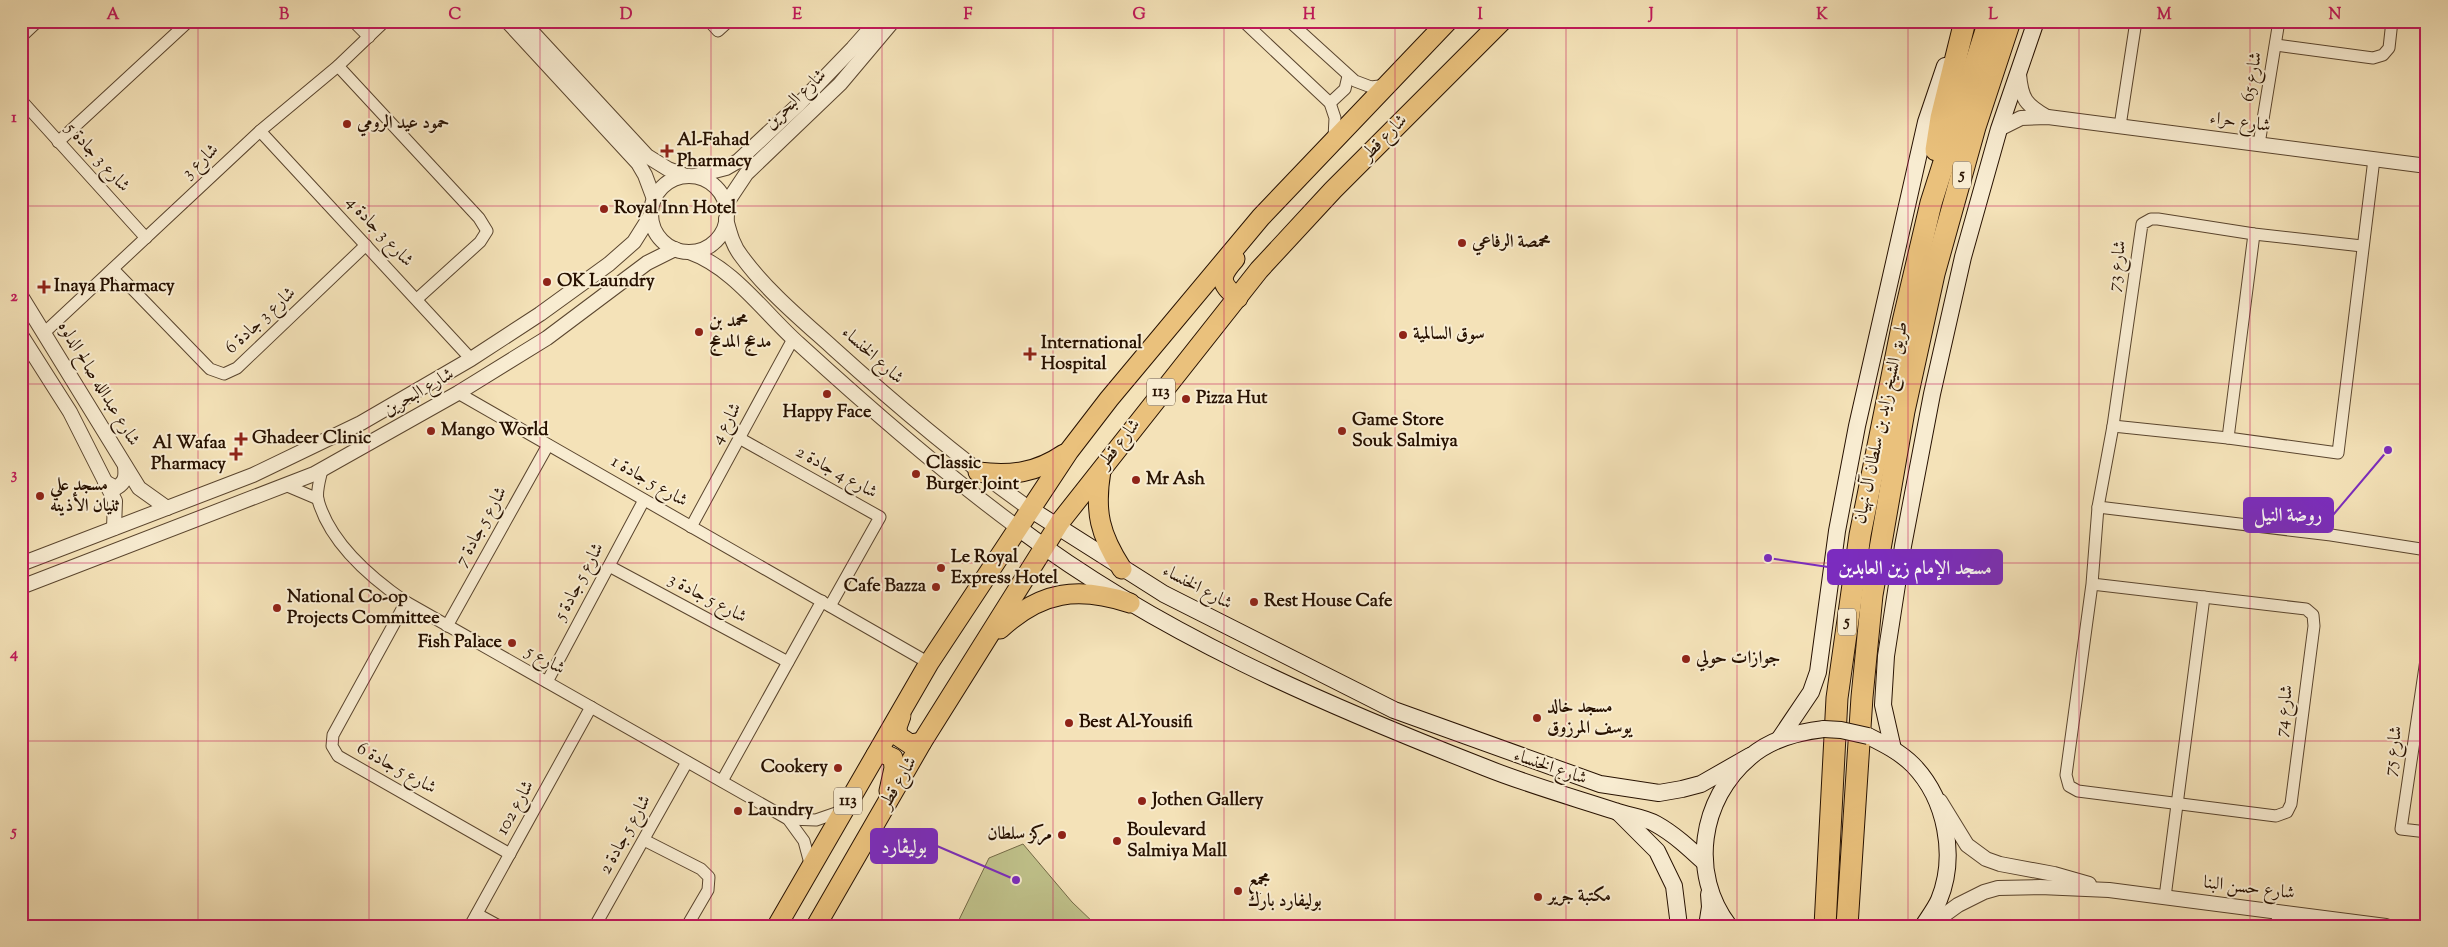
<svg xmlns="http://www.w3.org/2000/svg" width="2448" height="947" viewBox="0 0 2448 947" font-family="'Sorts Mill Goudy',Amiri,serif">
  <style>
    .green { fill: #c0c28b; stroke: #746a46 }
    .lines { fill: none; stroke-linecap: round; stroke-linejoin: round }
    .minor-casing { stroke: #5a452e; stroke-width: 13 }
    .tertiary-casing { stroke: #5a452e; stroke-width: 16 }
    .secondary-casing { stroke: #271100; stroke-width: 18 }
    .primary-casing { stroke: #271100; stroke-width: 21 }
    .motorway-casing { stroke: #271100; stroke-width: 23 }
    .minor { stroke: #f8ecd1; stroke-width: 11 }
    .tertiary { stroke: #f8ecd1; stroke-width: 14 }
    .secondary { stroke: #f8ecd1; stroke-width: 16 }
    .primary { stroke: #eac17c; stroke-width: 19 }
    .motorway { stroke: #eac17c; stroke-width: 21 }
    .secondary-bridge-casing { stroke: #271100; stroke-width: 18; stroke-linecap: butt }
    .secondary-bridge { stroke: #f8ecd1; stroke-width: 16 }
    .grid { fill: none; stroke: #c2185b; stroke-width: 1; stroke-opacity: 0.55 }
    .poi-dot { fill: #8f2418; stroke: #f8ecd1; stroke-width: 2 }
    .labels { text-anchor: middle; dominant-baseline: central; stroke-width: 4; stroke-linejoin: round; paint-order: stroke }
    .shield { fill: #f8ecd1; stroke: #66533f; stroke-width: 1 }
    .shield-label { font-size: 16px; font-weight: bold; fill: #271100 }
    .street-label { font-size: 18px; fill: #271100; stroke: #f8ecd1 }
    .poi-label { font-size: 18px; font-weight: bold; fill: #271100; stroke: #f8ecd1; text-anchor: start }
    .leader { fill: none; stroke: #7b2cbf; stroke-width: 2 }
    .callout-dot { fill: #7b2cbf; stroke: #f8ecd1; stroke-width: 2 }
    .callout { fill: #7b2cbf; stroke: #7b2cbf; stroke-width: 2 }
    .callout-label { font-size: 19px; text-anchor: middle; font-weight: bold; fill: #fff }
    .neatline { fill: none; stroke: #c2185b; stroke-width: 2 }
    .grid-label { font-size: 16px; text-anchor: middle; font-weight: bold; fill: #c2185b }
  </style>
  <rect width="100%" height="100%" fill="#f4e2b8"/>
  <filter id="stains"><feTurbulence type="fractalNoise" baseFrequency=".004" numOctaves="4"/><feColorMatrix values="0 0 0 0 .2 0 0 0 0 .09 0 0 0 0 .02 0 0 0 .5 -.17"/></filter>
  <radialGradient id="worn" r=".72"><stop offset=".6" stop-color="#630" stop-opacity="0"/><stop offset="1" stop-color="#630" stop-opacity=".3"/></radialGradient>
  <polygon class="green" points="1023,844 1072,902 1097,926 956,926 989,858"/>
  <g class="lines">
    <defs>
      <g id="minor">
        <polyline points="353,21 369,37"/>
        <polyline points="709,21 718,31 729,21"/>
        <polyline points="1243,21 1330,103 1335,118 1334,138"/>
        <polyline points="1289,21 1355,81 1371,87 1387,85"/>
        <polyline points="21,37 38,21"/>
        <polyline points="2276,45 2373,58 2383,55 2389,48 2392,21"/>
        <polyline points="338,66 479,218 487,231 480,242 417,299"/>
        <polyline points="21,100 146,238"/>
        <polyline points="1330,103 1345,89 1348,76"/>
        <polyline points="2120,126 2136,21"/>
        <polyline points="260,131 471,359"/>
        <polyline points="58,142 189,21"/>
        <polyline points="2259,144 2279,21"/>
        <polyline points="113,269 210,369 224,374 237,368 366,245"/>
        <polyline points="45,332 260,131 338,66 385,21"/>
        <polyline points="458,393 929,663"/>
        <polyline points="2113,426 2228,438 2338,453 2374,159"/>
        <polyline points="739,438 880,517 830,606"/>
        <polyline points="2228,438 2254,234"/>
        <path d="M322 470C320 479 316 491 318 500 330 543 371 578 406 602L788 819 804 841 811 867"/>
        <polyline points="285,485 318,499"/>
        <polyline points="2098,507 2331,535 2427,550"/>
        <polyline points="691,527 793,339"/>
        <polyline points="609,566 788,662"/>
        <polyline points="2092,584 2306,609 2313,615 2314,626 2291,804 2287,812 2276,816 2078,791 2069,786 2066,775 2092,584 2098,507 2113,426 2142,224 2151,219 2158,219 2254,234 2362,246"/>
        <polyline points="406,602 333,735 332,746 338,756 510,854"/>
        <polyline points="447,626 548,445"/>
        <polyline points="2427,653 2401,829 2427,832"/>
        <polyline points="547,682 644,500"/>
        <polyline points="722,781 822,601"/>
        <polyline points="788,819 816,820 842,811"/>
        <polyline points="644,840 701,869 709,877 708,890 687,926"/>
        <polyline points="2165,897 2204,597"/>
        <polyline points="477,914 499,926"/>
        <polyline points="470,926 591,707"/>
        <polyline points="595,926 687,762"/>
        <polyline points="2277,926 2278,912"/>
      </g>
      <g id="tertiary">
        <polyline points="507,21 638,163 645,175 654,199"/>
        <polyline points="522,21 647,156 668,169 686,176"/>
        <path d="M2019 74C2021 99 2026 105 2047 117"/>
        <polyline points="1999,129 2021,118 2048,117 2427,166"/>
        <polyline points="695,176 726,168 738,161 798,105 853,48 877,21"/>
        <circle cx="689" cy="214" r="38"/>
        <polyline points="726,204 746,174 840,84 893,21"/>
        <path d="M726 219C730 234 733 246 742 257 767 291 802 320 833 348 896 405 961 460 1030 509"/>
        <path d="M689 252C734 268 764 313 799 344 869 408 941 471 1017 527"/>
        <polyline points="21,296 139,488 167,508"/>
        <polyline points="21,335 70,412 115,501 114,528"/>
        <path d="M105 482 116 488C126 482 126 476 125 466"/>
        <polyline points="21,564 253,475 361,423 471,359 540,314 609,264 634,242 651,215"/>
        <polyline points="21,587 314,474 458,393 547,338 647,263 675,249"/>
        <polyline points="1940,801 1967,845 1986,859 2000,864 2054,874 2089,884"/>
        <polyline points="1929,926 1958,905 1984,892 1998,888 2040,887 2109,890 2386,926"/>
      </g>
      <g id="secondary">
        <polyline points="1030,509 1164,594 1394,710 1600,784 1659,793 1682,789 1701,784 1750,756"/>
        <path d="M1017 527C1157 633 1321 703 1484 767 1526 784 1572 797 1615 811 1628 816 1644 817 1656 824 1674 834 1689 848 1704 862"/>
        <path d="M1868 736C1884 744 1900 752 1913 765 1946 799 1957 856 1939 900 1935 909 1928 918 1923 926"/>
        <polyline points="1780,738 1811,692 1818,672 1837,531 1857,426 1926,122 1945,66"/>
        <polyline points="1893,749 1883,705 1886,656 1903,546 1932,394 1963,257 1999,129 2036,21"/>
        <polyline points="1620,814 1657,851 1674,886 1679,926"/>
        <polyline points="1707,926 1710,907 1709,894"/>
        <path d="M1729 926C1689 874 1700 799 1750 757 1771 739 1797 732 1824 729"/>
      </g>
      <g id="primary">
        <path d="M1235 259C1219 277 1219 283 1238 298"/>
        <path d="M1101 471C1094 512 1100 535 1122 569"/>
        <path d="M978 472C1011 476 1036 473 1064 454"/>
        <path d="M1000 629C1041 591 1078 586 1130 603"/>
        <polyline points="901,716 897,727 898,736 910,744 922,742"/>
        <polyline points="876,755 882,753 893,758 894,768 889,791"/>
        <polyline points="777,926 929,663 1069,451 1109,399 1261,217 1448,21"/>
        <polyline points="816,926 922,742 1060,522 1259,270 1333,190 1502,21"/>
      </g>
      <g id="motorway">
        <polyline points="1936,150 1941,118 1965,21"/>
        <polyline points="1825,926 1837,698 1860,535 1903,322 1931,203 1989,21"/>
        <polyline points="1847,926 1862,697 1872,595 1904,411 1934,274 1975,127 2010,21"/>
      </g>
    </defs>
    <use href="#minor" class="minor-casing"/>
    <use href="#tertiary" class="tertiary-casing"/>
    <use href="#secondary" class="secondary-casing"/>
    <use href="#primary" class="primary-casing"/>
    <use href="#motorway" class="motorway-casing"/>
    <use href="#minor" class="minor"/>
    <use href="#tertiary" class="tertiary"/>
    <use href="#secondary" class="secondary"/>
    <use href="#primary" class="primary"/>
    <use href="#motorway" class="motorway"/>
    <defs>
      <polyline id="secondary-bridge" points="1824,729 1841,730 1868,736"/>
    </defs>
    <use href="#secondary-bridge" class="secondary-bridge-casing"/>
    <use href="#secondary-bridge" class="secondary-bridge"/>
  </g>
  <path class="grid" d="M198 21V926M369 21V926M540 21V926M711 21V926M882 21V926M1053 21V926M1224 21V926M1395 21V926M1566 21V926M1737 21V926M1908 21V926M2079 21V926M2250 21V926M21 206H2427M21 384H2427M21 563H2427M21 741H2427"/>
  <g class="poi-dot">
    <circle cx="347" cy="124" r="5"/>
    <path d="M664.5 143.5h5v5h5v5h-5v5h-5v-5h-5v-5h5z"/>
    <circle cx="604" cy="209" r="5"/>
    <circle cx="1462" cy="243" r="5"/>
    <circle cx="547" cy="282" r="5"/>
    <path d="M41.5 279.5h5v5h5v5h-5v5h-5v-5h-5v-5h5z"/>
    <circle cx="699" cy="332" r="5"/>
    <circle cx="1403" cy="335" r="5"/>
    <path d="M1027.5 346.5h5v5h5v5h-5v5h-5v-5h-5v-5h5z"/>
    <circle cx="827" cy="394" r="5"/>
    <circle cx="1186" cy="399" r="5"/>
    <circle cx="431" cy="431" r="5"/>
    <circle cx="1342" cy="431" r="5"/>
    <path d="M238.5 431.5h5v5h5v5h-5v5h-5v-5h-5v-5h5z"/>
    <path d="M233.5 446.5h5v5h5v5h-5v5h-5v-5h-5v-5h5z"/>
    <circle cx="916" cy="474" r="5"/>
    <circle cx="1136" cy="480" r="5"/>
    <circle cx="40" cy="496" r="5"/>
    <circle cx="941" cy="568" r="5"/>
    <circle cx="936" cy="587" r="5"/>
    <circle cx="1254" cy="602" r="5"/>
    <circle cx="277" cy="608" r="5"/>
    <circle cx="512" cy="643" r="5"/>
    <circle cx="1686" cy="659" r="5"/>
    <circle cx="1537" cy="718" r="5"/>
    <circle cx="1069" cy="723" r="5"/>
    <circle cx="838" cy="768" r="5"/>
    <circle cx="1142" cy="801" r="5"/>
    <circle cx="738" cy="811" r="5"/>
    <circle cx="1062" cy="835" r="5"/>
    <circle cx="1117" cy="841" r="5"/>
    <circle cx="1238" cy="891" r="5"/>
    <circle cx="1538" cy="897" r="5"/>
  </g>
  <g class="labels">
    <g class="shield">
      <rect x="1953" y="161.5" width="18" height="27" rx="4"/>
      <rect x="1147" y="378.5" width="28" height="27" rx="4"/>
      <rect x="1838" y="608.5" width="18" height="27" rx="4"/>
      <rect x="834" y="787.5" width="28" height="27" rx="4"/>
    </g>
    <g class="shield-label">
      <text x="1962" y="175">5</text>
      <text x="1161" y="392">113</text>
      <text x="1847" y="622">5</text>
      <text x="848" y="801">113</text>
    </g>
    <g class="street-label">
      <text transform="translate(2253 77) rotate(-80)">شارع 65</text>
      <text transform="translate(796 100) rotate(-44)">شارع البحرين</text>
      <text transform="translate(2240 123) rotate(8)">شارع حراء</text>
      <text transform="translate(1385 138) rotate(-45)">شارع قطر</text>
      <text transform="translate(97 158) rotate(48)">شارع 3 جادة 5</text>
      <text transform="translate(201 162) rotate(-43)">شارع 3</text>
      <text transform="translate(379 232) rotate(47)">شارع 3 جادة 4</text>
      <text transform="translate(2118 266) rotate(-82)">شارع 73</text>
      <text transform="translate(261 321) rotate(-43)">شارع 3 جادة 6</text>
      <text transform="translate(872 356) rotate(42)">شارع الخنساء</text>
      <text transform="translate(98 384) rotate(59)">شارع عبدالله صالح الدلوه</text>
      <text transform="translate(419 393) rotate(-30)">شارع البحرين</text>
      <text transform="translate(1882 423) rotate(-78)">طريق الشيخ زايد بن سلطان آل نهيان</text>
      <text transform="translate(727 424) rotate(-61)">شارع 4</text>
      <text transform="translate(1120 444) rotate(-52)">شارع قطر</text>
      <text transform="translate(836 473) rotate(29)">شارع 4 جادة 2</text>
      <text transform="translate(649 482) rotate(30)">شارع 5 جادة 1</text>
      <text transform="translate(482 527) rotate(-61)">شارع 5 جادة 7</text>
      <text transform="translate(580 582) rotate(-62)">شارع 5 جادة 5</text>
      <text transform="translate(1197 588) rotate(28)">شارع الخنساء</text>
      <text transform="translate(707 599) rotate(28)">شارع 5 جادة 3</text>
      <text transform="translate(545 661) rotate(29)">شارع 5</text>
      <text transform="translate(2285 711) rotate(-83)">شارع 74</text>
      <text transform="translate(2394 751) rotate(-82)">شارع 75</text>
      <text transform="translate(1550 768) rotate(19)">شارع الخنساء</text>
      <text transform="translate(396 769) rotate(29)">شارع 5 جادة 6</text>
      <text transform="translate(899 783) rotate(-60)">شارع قطر</text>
      <text transform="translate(516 808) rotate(-61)">شارع 102</text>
      <text transform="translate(626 835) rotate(-61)">شارع 5 جادة 2</text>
      <text transform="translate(2249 889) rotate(7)">شارع حسن البنا</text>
    </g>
    <g class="poi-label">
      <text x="357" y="124">حمود عيد الرومي</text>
      <text x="677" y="141">Al-Fahad<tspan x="677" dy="21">Pharmacy</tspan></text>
      <text x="614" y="209">Royal Inn Hotel</text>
      <text x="1472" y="243">محمصة الرفاعي</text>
      <text x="557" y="282">OK Laundry</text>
      <text x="54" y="287">Inaya Pharmacy</text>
      <text x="709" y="322">محمد بن<tspan x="709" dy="21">مدعج المدعج</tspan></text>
      <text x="1413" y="335">سوق السالمية</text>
      <text x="1041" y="344">International<tspan x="1041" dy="21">Hospital</tspan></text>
      <text x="1196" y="399">Pizza Hut</text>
      <text x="827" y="413" text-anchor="middle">Happy Face</text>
      <text x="1352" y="421">Game Store<tspan x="1352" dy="21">Souk Salmiya</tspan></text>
      <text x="441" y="431">Mango World</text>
      <text x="252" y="439">Ghadeer Clinic</text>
      <text x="226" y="444" text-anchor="end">Al Wafaa<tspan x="226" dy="21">Pharmacy</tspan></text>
      <text x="926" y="464">Classic<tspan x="926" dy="21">Burger Joint</tspan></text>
      <text x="1146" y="480">Mr Ash</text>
      <text x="50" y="486">مسجد علي<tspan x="50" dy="21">ثنيان الأذينه</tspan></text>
      <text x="951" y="558">Le Royal<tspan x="951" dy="21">Express Hotel</tspan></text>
      <text x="926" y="587" text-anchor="end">Cafe Bazza</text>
      <text x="287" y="598">National Co-op<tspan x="287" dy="21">Projects Committee</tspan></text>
      <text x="1264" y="602">Rest House Cafe</text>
      <text x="502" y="643" text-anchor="end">Fish Palace</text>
      <text x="1696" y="659">جوازات حولي</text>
      <text x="1547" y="708">مسجد خالد<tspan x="1547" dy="21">يوسف المرزوق</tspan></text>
      <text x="1079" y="723">Best Al-Yousifi</text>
      <text x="828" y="768" text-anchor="end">Cookery</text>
      <text x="1152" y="801">Jothen Gallery</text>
      <text x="748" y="811">Laundry</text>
      <text x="1127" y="831">Boulevard<tspan x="1127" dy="21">Salmiya Mall</tspan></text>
      <text x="1052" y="835" text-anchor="end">مركز سلطان</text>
      <text x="1248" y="881">مجمع<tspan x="1248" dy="21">بوليفارد بارك</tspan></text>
      <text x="1548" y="897">مكتبة جرير</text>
    </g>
  </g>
  <path class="leader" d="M2388 450L2333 515M1768 558L1828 567M1016 880L937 846"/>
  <g class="callout-dot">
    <circle cx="2388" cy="450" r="5"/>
    <circle cx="1768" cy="558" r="5"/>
    <circle cx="1016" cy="880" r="5"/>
  </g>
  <g class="callout">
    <rect x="2244" y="498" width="89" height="34" rx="5"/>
    <rect x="1828" y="550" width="174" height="34" rx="5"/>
    <rect x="871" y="829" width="66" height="34" rx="5"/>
  </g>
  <g class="callout-label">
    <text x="2288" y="521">روضة النيل</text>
    <text x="1915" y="574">مسجد الإمام زين العابدين</text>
    <text x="904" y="853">بوليڤارد</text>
  </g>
  <rect width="2448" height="947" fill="none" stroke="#f4e2b8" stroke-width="55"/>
  <rect x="28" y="28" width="2392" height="892" class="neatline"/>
  <g class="grid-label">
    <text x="113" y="19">A</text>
    <text x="284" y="19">B</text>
    <text x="455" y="19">C</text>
    <text x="626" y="19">D</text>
    <text x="797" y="19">E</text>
    <text x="968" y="19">F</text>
    <text x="1139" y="19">G</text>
    <text x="1309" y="19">H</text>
    <text x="1480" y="19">I</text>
    <text x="1651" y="19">J</text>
    <text x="1822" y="19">K</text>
    <text x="1993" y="19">L</text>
    <text x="2164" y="19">M</text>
    <text x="2335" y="19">N</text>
    <text x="14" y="122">1</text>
    <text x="14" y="301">2</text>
    <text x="14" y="479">3</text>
    <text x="14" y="658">4</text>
    <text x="14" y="836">5</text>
  </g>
  <rect width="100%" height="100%" filter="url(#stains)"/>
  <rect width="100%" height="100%" fill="url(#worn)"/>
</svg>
